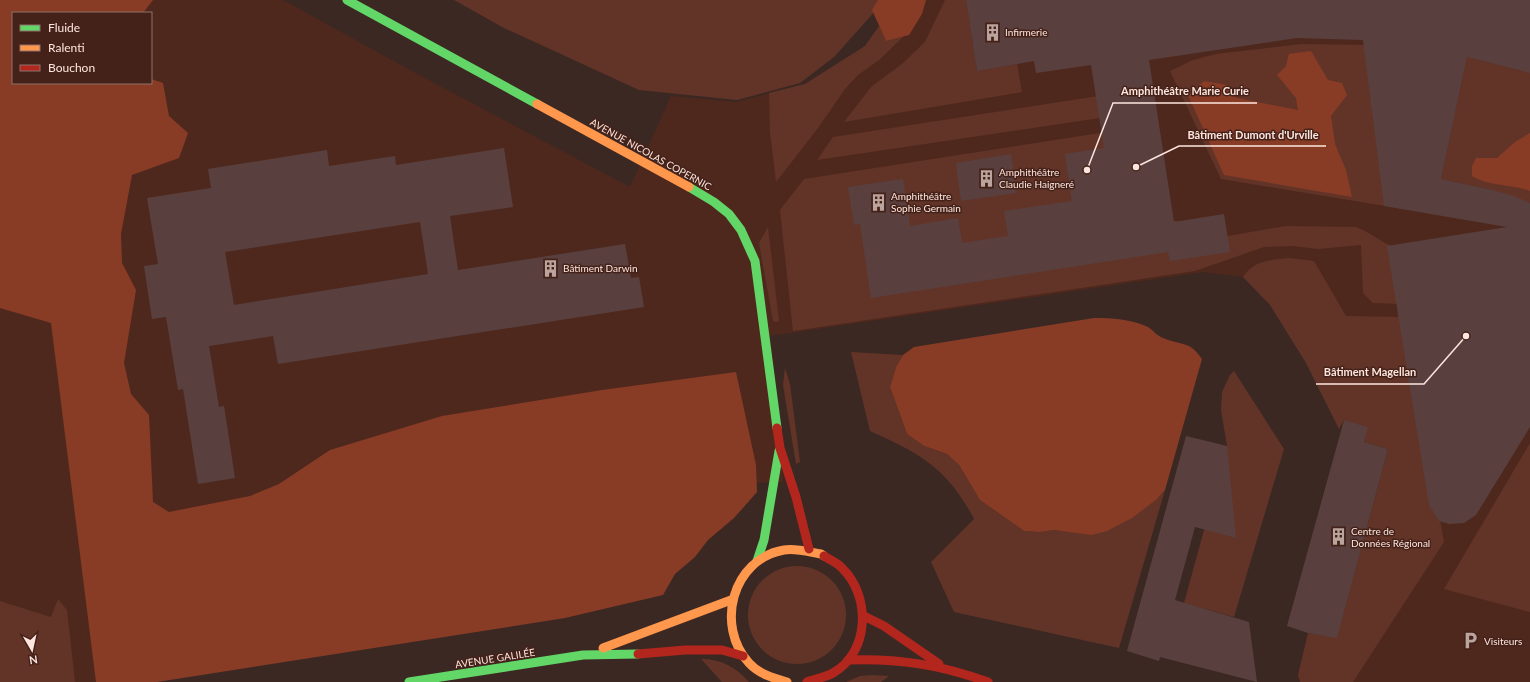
<svg xmlns="http://www.w3.org/2000/svg" width="1530" height="682" viewBox="0 0 1530 682" font-family="Lato,sans-serif">
  <style>
    .built { fill: #4f281d; fill-rule: evenodd }
    .green { fill: #623427 }
    .forest { fill: #883c26 }
    .building { fill: #59403f; fill-rule: evenodd }
    .lines { fill: none; stroke-linecap: round; stroke-linejoin: round }
    .fast { stroke: #63d668; stroke-width: 9 }
    .slow { stroke: #ff974d; stroke-width: 9 }
    .jam { stroke: #b3261e; stroke-width: 9 }
    .labels { text-anchor: middle; dominant-baseline: central; stroke-width: 3; stroke-linejoin: round; paint-order: stroke }
    .poi-label { font-size: 10px; fill: #fee6df; stroke: #452219; text-anchor: start }
    .street-label { font-size: 10px; fill: #fee6df; stroke: #452219 }
    .leader { fill: none; stroke: #fee6df; stroke-width: 1.5 }
    .callout-dot { fill: #fee6df; stroke: #452219; stroke-width: 1.5 }
    .callout-label { font-size: 11px; text-anchor: middle; font-weight: bold; fill: #fee6df; stroke: #452219; stroke-width: 3; stroke-linejoin: round; paint-order: stroke }
  </style>
  <rect width="100%" height="100%" fill="#3b2823"/>
  <path class="built" d="M0 0H283L421 76 630 187 671 96 736 102 805 84 865 46 899 0H1530V682H1324L1402 463 1296 275 1243 277 1203 272 770 336 783 482 734 484 155 682H0ZM13 13H151V83H13Z"/>
  <g class="green">
    <polygon points="454,0 885,0 834,57 800,83 737,100 639,90 504,28"/>
    <polygon points="945,0 966,0 977,70 1017,64 1022,92 844,122 872,86 902,64 925,42"/>
    <polygon points="879,26 886,41 904,36 879,60 858,75 845,89 818,128 776,182 770,132 769,93 805,84 865,46"/>
    <polygon points="1301,44 1368,45 1385,206 1221,179 1170,71 1193,60 1216,54"/>
    <polygon points="1467,57 1530,73 1530,203 1488,189 1441,179"/>
    <polygon points="1131,91 1134,113 817,160 833,137"/>
    <path d="M1132 128 1162 217 1228 236 1285 226 1356 227C1369 232 1379 240 1391 246L1401 304 1373 303 1363 293 1361 245 1318 249 1292 246 1264 247 1195 271 793 331 780 210 804 179Z"/>
    <polygon points="768,227 779,321 776,322 773,321 759,243"/>
    <path d="M1289 258 1314 261 1346 316 1403 317 1444 542 1353 682H1300L1298 675 1308 633 1337 637 1388 449 1364 442 1367 427 1344 420 1339 429 1306 363 1270 305 1243 277C1254 260 1270 260 1289 258Z"/>
    <path d="M851 352 903 355 896 367 890 387 907 434 924 446 947 454 959 465 980 500 1024 531 1040 532 1054 530 1074 532 1157 499 1165 490 1119 648 954 612 931 562 974 519C947 468 921 454 870 431Z"/>
    <polygon points="785,368 790,384 800,462 796,464 783,385"/>
    <polygon points="1234,371 1284,449 1234,617 1184,603 1227,446 1221,410 1222,392 1230,375"/>
    <polygon points="1530,443 1530,612 1444,589"/>
    <circle cx="797" cy="615" r="49"/>
    <polygon points="58,599 67,610 75,682 0,682 0,601 51,617"/>
    <path d="M701 659C721 659 736 667 749 682H722Z"/>
    <polygon points="873,675 889,676 881,682 846,682 860,676"/>
  </g>
  <g class="forest">
    <polygon points="0,0 153,0 143,13 13,13 13,83 151,83 151,79 163,83 169,116 188,133 179,158 132,175 121,234 122,263 136,290 124,363 131,394 149,415 153,502 169,512 250,496 279,484 330,450 442,416 602,390 736,372 756,465 757,492 734,518 708,540 695,557 675,574 663,595 565,618 157,682 96,682 51,323 0,308"/>
    <polygon points="878,0 926,0 922,14 909,35 886,41 872,10"/>
    <polygon points="1311,51 1328,80 1342,83 1347,95 1331,116 1335,144 1346,170 1352,197 1224,175 1188,95 1204,81 1227,85 1237,98 1298,110 1296,98 1277,75 1286,66 1289,54"/>
    <path d="M1530 133V191C1512 184 1487 186 1472 176V166L1476 158H1497L1515 142Z"/>
    <path d="M1094 318C1112 318 1131 319 1148 327 1153 330 1157 336 1163 338 1182 346 1189 340 1202 359L1165 490 1157 499 1132 518 1107 531 1092 535 1054 530 1040 532 1024 531 980 500 959 465 947 454 924 446 907 434 890 387 896 367 903 355 914 347Z"/>
  </g>
  <g class="building">
    <polygon points="966,0 1530,0 1530,73 1467,57 1441,179 1488,189 1514,196 1530,203 1530,427 1476,515 1464,523 1449,524 1439,521 1429,505 1387,246 1507,227 1384,206 1363,40 1297,38 1149,60 1174,222 1224,214 1230,252 1170,261 1168,252 871,298 860,224 854,225 848,187 903,179 910,226 958,218 962,243 1008,236 1004,211 1072,201 1065,154 1104,148 1091,65 1036,73 1034,61 977,71"/>
    <path d="M504 148 513 207 450 216 458 270 625 244 631 278 639 277 644 307 278 364 273 336 209 346 219 407 224 406 235 478 198 484 183 389 178 390 166 317 152 319 144 266 158 264 147 198 211 188 208 169 327 150 329 166 395 156 396 165ZM420 222 428 274 234 305 225 252Z"/>
    <polygon points="1011,154 1016,193 961,201 956,163"/>
    <polygon points="1344,420 1368,427 1364,442 1388,449 1337,638 1308,633 1287,626"/>
    <polygon points="1186,436 1227,446 1236,538 1195,527 1175,600 1249,622 1257,682 1160,657 1159,661 1127,651"/>
  </g>
  <g class="lines">
    <g class="fast">
      <polyline points="347,0 537,104"/>
      <polyline points="689,187 714,202 729,214 741,230 755,261 777,428"/>
      <polyline points="757,561 764,540 779,451"/>
      <polyline points="409,682 583,655 638,654"/>
    </g>
    <g class="slow">
      <polyline points="537,104 689,187"/>
      <polyline points="603,648 731,600"/>
      <path d="M787 682C773 678 759 674 749 663 715 626 732 559 784 550 796 548 809 552 821 554L824 556"/>
    </g>
    <g class="jam">
      <polyline points="777,428 780,448 796,497 809,549"/>
      <polyline points="864,616 884,626 939,664"/>
      <polyline points="638,654 685,650 722,650 743,656"/>
      <path d="M848 660C898 658 941 665 988 682"/>
      <path d="M807 682C815 679 826 677 833 673 870 652 871 596 842 568 838 563 830 560 824 556"/>
    </g>
  </g>
  <defs>
    <symbol id="building-bare" viewBox="-9 -9 18 18"><path d="M-4-6H4V6H1V3H-1V6H-4ZM-2.5-4.3h1.7v1.8h-1.7ZM.8-4.3h1.7v1.8H.8ZM-2.5-1h1.7V.8h-1.7ZM.8-1h1.7V.8H.8Z" fill="#baa49d" stroke="#452219" stroke-width="2.5" paint-order="stroke"/></symbol>
    <symbol id="parking-bare" viewBox="-9 -9 18 18"><path d="M-3.5-5.5H1a3.5 3.5 0 0 1 0 7H-1V5.5H-3.5ZM-1-3.4V-.6H.8a1.4 1.4 0 0 0 0-2.8Z" fill="#baa49d" stroke="#452219" stroke-width="2.5" paint-order="stroke"/></symbol>
  </defs>
  <g fill-rule="evenodd">
    <use href="#building-bare" x="980" y="20" width="25" height="25"/>
    <use href="#building-bare" x="974" y="166" width="25" height="25"/>
    <use href="#building-bare" x="866" y="190" width="25" height="25"/>
    <use href="#building-bare" x="538" y="256" width="25" height="25"/>
    <use href="#building-bare" x="1326" y="524" width="25" height="25"/>
    <use href="#parking-bare" x="1458" y="628" width="25" height="25"/>
  </g>
  <g class="labels">
    <g class="poi-label">
      <text x="1005" y="32">Infirmerie</text>
      <text x="999" y="172">Amphithéâtre<tspan x="999" dy="12">Claudie Haigneré</tspan></text>
      <text x="891" y="196">Amphithéâtre<tspan x="891" dy="12">Sophie Germain</tspan></text>
      <text x="563" y="268">Bâtiment Darwin</text>
      <text x="1351" y="531">Centre de<tspan x="1351" dy="12">Données Régional</tspan></text>
      <text x="1484" y="641">Visiteurs</text>
    </g>
    <g class="street-label">
      <text transform="translate(651 154) rotate(29)">AVENUE NICOLAS COPERNIC</text>
      <text transform="translate(495 658) rotate(-9)">AVENUE GALILÉE</text>
    </g>
  </g>
  <path class="leader" d="M1087 170L1113 103H1257M1136 167L1179 146H1326M1466 336L1424 384H1316"/>
  <g class="callout-dot">
    <circle cx="1087" cy="170" r="4"/>
    <circle cx="1136" cy="167" r="4"/>
    <circle cx="1466" cy="336" r="4"/>
  </g>
  <g class="callout-label">
    <text x="1185" y="95">Amphithéâtre Marie Curie</text>
    <text x="1253" y="139">Bâtiment Dumont d'Urville</text>
    <text x="1370" y="376">Bâtiment Magellan</text>
  </g>
  <rect x="12" y="12" width="140" height="72" fill="#452219" stroke="#8f7068"/>
  <rect x="20" y="25" width="20" height="6" fill="#63d668" stroke="#8f7068"/>
  <text x="48" y="32" font-size="12" fill="#fee6df">Fluide</text>
  <rect x="20" y="45" width="20" height="6" fill="#ff974d" stroke="#8f7068"/>
  <text x="48" y="52" font-size="12" fill="#fee6df">Ralenti</text>
  <rect x="20" y="65" width="20" height="6" fill="#b3261e" stroke="#8f7068"/>
  <text x="48" y="72" font-size="12" fill="#fee6df">Bouchon</text>
  <g transform="translate(32 650) rotate(171)" stroke="#452219" stroke-width="3" paint-order="stroke">
  <path d="M0-3L7 15L0 10L-7 15Z" fill="#fee6df"/>
  <text y="-6" font-size="11" font-weight="bold" text-anchor="middle" fill="#fee6df">N</text>
  </g>
</svg>
